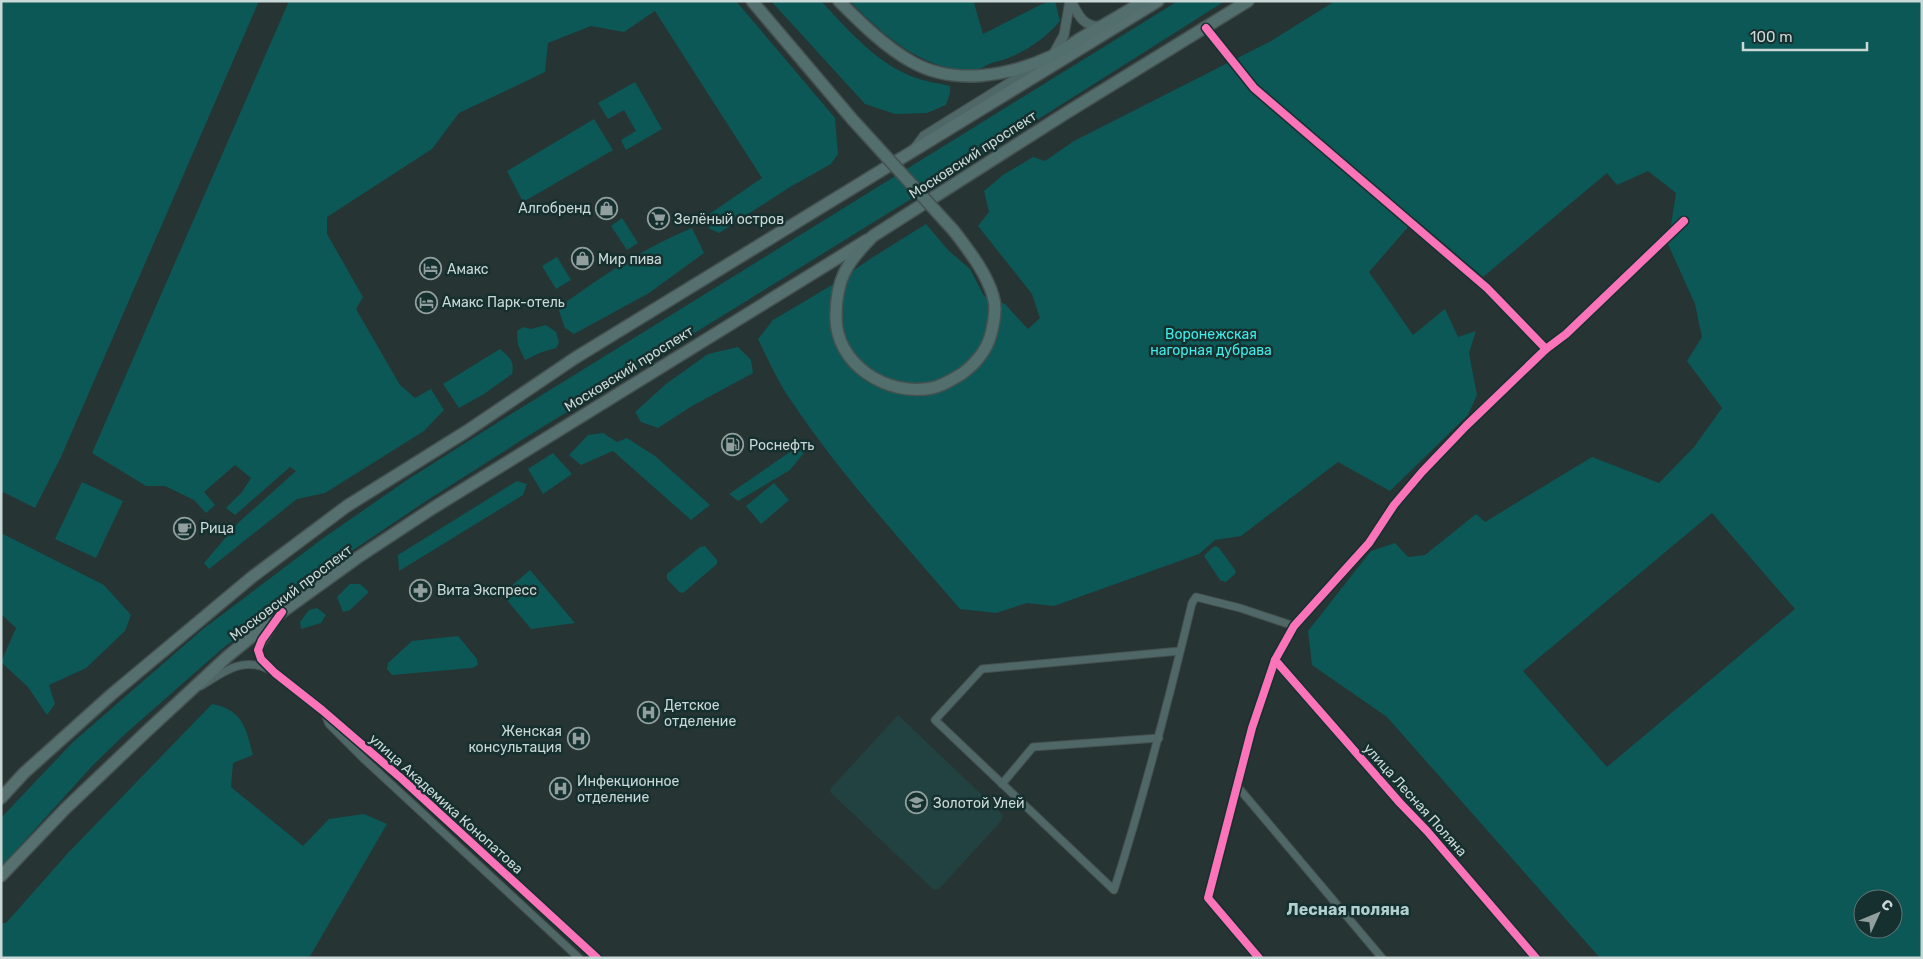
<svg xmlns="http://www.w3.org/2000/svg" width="1923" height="959" viewBox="0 0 1923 959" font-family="Rubik,sans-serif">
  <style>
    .built { fill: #214241 }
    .green { fill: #0c5856; fill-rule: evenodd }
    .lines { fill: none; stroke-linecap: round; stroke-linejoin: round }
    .minor-casing { stroke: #445150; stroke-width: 9 }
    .tertiary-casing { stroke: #445150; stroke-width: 11 }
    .primary-casing { stroke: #445150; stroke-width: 14 }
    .trunk-casing { stroke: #445150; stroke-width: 14 }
    .minor { stroke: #4f6766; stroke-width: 7 }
    .tertiary { stroke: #4f6766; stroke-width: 9 }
    .primary { stroke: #55706f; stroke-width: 11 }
    .trunk { stroke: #526e6d; stroke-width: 11 }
    .trunk-bridge-casing { stroke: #445150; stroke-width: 14; stroke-linecap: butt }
    .trunk-bridge { stroke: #526e6d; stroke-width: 11 }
    .cycleway-casing { stroke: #16302f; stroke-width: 11 }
    .cycleway { stroke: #fb73b8; stroke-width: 8 }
    .labels { text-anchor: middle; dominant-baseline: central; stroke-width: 5; stroke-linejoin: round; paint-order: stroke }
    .street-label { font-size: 14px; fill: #cad9d8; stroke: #16302f }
    .poi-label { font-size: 14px; fill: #cad9d8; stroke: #16302f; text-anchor: start }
    .park-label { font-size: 14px; fill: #41ebe7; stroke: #16302f }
    .quarter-label { font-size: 16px; font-weight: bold; fill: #b1cfce; stroke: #16302f }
  </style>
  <rect width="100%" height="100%" fill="#263433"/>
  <polygon class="built" points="898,715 1003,815 1002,820 939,889 934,890 831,793 830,789"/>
  <g class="green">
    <polygon points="1,1 259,1 61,457 35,508 1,491"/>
    <polygon points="289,1 736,1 835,118 838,154 831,164 790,187 719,233 710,229 705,217 762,178 655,11 624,32 591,26 548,43 545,72 459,113 432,149 327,217 327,234 363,297 356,309 400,385 415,398 431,389 444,410 424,431 325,493 297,499 209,569 204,563 238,523 296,471 290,467 235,515 226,508 242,492 251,478 235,465 204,492 215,505 206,513 194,500 165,486 146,486 92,453"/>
    <path d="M771 1H821C848 30 877 64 916 78 927 82 939 83 950 86V93L946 105 927 113 895 114 865 104Z"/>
    <path d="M850 1H976L974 3 983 34 1042 4 1055 1 1060 21C1044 40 1020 56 995 62 988 63 981 70 974 70 924 72 883 35 850 1Z"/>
    <polygon points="1178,1 1225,1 953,173 520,441 423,503 331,565 223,648 124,735 93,765 1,867 1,818 73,742 203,629 322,539 407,480 508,416"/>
    <path d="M1335 1H1922V958H1600L1387 717 1312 665 1308 631 1371 551 1395 543 1408 557 1425 555 1476 514 1485 522 1592 457 1659 483 1694 447 1722 408 1687 361 1702 337 1695 304 1668 244 1676 193 1648 171 1617 185 1607 173 1483 277 1415 219 1369 272 1413 335 1445 309 1458 337 1476 331 1469 353 1477 395 1468 415 1390 491 1338 462 1241 536 1215 540 1199 554 1054 606 1027 603 996 613 960 609C901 540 840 474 790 399 777 380 768 359 758 339L773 320 832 285 870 259 926 224 948 250 970 269 984 296 1005 304 1028 329 1040 318 1032 294 978 226 989 212 984 191 1003 175 1033 157 1045 161 1074 141 1271 41ZM1712 513 1795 609 1607 767 1523 671ZM1863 899H1893V929H1863Z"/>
    <polygon points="635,82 662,129 626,150 621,140 636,131 624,110 608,119 598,103"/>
    <polygon points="594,119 613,150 523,202 507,171"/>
    <polygon points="622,218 638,243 627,250 611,226"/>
    <path d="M692 228 704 253 649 293 574 334 565 328 558 308C600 277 644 248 692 228Z"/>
    <polygon points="557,257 571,280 556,289 542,266"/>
    <polygon points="546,325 556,332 559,342 556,348 542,352 525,360 518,345 517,331 523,327 531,329"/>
    <polygon points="738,347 751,360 753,373 692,406 658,428 641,422 635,412 666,384 708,354"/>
    <path d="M500 349C509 357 515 361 512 374L484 394 459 408 443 384Z"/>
    <polygon points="603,433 617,442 627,438 655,456 710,505 691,520 613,451 581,465 569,455 588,435"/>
    <polygon points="803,443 807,449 790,470 738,501 729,494"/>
    <polygon points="553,453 572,474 543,494 528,469"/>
    <polygon points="517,481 527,484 523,495 399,571 398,555"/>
    <polygon points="82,482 123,501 96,558 55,539"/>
    <polygon points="774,483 789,500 761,524 746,506"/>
    <polygon points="1,533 104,585 131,615 125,631 86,668 49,685 55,704 47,715 28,687 1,662 16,628 1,614"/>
    <polygon points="705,546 717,560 717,564 683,593 679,592 667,579 667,574 700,547"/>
    <polygon points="1216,546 1219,548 1236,571 1235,574 1226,582 1220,580 1204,556 1213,547"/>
    <polygon points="530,570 575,623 531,629 502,594"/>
    <polygon points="350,584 360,584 369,592 350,610 343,612 337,597"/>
    <polygon points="317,608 326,615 321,623 301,629 300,622 309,610"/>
    <polygon points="458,636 477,659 478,665 472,668 392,675 387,669 388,663 412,641"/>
    <path d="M212 704C243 710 246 728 253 755L233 763 231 787 303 846 329 819 364 814 387 824 309 958H1V923H6L68 853Z"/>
  </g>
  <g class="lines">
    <defs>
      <g id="minor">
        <polyline points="1206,28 1254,88 1487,288 1546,349"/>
        <polyline points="275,623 258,650 261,659 275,673 322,710 402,779 597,958"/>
        <path d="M1180 651 982 669 935 720 1114 890C1144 796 1169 699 1192 603L1196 597 1240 608 1294 626"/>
        <polyline points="1275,660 1400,803 1427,831 1536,958"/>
        <path d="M201 686C222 673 242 656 268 669"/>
        <polyline points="324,712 329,724 365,760 579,958"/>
        <polyline points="1002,784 1033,747 1159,738"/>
        <polyline points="1237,786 1382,958"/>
        <polyline points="1259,958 1208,898 1252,728 1275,660 1294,626 1369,543 1394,505 1422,472 1466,426 1546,349 1566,334 1684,221"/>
      </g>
      <g id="tertiary">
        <path d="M1071 1C1078 15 1084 28 1102 26"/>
        <polyline points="1053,55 1064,35 1070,1"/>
        <polyline points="915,148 924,136 1038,65"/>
      </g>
      <g id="primary">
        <polyline points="1,798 24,773 112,694 252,577 347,506 467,431 575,358 1158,1"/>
        <polyline points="1,876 65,809 147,731 228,656 282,612 357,558 433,508 867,240"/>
      </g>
      <g id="trunk">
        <polyline points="752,1 852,119"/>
        <path d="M839 1C861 23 885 47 912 62 955 86 1009 76 1052 56 1062 51 1072 44 1081 38 1102 26 1123 14 1144 1"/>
        <path d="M954 231C969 251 986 272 993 296 997 308 994 322 991 334 987 350 976 363 963 373 953 379 943 386 932 388 887 397 835 364 836 316 836 279 847 262 873 236L1066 113 1248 1"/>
      </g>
    </defs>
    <use href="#minor" class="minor-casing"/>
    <use href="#tertiary" class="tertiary-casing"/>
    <use href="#primary" class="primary-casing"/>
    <use href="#trunk" class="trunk-casing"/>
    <use href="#minor" class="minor"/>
    <use href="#tertiary" class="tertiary"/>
    <use href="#primary" class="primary"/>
    <use href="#trunk" class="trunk"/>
    <defs>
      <polyline id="trunk-bridge" points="852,119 954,231"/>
    </defs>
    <use href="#trunk-bridge" class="trunk-bridge-casing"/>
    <use href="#trunk-bridge" class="trunk-bridge"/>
    <defs>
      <g id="cycleway">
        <polyline points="1206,28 1254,88 1487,288 1546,349"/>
        <polyline points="282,612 262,640 258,650 261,659 275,673 322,710 402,779 597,958"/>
        <polyline points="1275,660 1400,803 1427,831 1536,958"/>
        <polyline points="1259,958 1208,898 1252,728 1275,660 1294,626 1369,543 1394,505 1422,472 1466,426 1546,349 1566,334 1684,221"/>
      </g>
    </defs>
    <use href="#cycleway" class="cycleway-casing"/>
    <use href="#cycleway" class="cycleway"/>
  </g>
  <defs>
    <symbol id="shop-ring" viewBox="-11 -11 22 22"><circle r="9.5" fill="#16302f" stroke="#919f9e" stroke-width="1.5"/><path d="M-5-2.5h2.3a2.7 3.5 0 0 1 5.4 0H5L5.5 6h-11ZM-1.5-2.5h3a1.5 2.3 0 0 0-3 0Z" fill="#919f9e"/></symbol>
    <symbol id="supermarket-ring" viewBox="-11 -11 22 22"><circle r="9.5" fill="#16302f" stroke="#919f9e" stroke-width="1.5"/><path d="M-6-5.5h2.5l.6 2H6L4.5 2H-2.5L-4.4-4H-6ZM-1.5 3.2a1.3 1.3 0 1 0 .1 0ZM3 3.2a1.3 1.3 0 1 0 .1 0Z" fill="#919f9e"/></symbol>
    <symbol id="hotel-ring" viewBox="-11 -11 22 22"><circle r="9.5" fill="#16302f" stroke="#919f9e" stroke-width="1.5"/><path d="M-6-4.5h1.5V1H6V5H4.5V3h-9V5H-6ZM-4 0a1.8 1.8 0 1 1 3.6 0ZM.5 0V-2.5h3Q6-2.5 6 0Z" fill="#919f9e"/></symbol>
    <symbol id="fuel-ring" viewBox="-11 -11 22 22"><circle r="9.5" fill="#16302f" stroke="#919f9e" stroke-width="1.5"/><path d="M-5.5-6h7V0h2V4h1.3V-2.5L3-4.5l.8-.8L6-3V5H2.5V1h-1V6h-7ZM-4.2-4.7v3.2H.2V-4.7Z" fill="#919f9e"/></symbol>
    <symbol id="cafe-ring" viewBox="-11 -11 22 22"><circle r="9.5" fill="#16302f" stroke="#919f9e" stroke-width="1.5"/><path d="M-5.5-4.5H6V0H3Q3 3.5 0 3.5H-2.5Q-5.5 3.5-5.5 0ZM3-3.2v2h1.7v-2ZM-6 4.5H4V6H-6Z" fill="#919f9e"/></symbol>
    <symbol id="pharmacy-ring" viewBox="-11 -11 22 22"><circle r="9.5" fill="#16302f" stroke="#919f9e" stroke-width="1.5"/><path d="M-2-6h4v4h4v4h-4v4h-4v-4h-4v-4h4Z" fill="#919f9e"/></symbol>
    <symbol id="hospital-ring" viewBox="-11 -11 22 22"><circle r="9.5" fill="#16302f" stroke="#919f9e" stroke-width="1.5"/><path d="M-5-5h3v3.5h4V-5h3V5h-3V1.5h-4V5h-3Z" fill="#919f9e"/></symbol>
    <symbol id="school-ring" viewBox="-11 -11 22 22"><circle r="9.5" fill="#16302f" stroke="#919f9e" stroke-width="1.5"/><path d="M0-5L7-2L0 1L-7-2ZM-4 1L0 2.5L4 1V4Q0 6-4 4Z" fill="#919f9e"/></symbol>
  </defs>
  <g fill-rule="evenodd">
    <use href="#shop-ring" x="594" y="196" width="25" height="25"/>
    <use href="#supermarket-ring" x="646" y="206" width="25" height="25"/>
    <use href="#shop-ring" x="570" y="246" width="25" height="25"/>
    <use href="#hotel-ring" x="418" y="256" width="25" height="25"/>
    <use href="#hotel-ring" x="414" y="290" width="25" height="25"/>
    <use href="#fuel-ring" x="720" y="432" width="25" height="25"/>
    <use href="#cafe-ring" x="172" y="516" width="25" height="25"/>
    <use href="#pharmacy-ring" x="408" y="578" width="25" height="25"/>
    <use href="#hospital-ring" x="636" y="700" width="25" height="25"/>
    <use href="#hospital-ring" x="566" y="726" width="25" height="25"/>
    <use href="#hospital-ring" x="548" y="776" width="25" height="25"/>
    <use href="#school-ring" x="904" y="790" width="25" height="25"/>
  </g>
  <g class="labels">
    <g class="street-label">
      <text transform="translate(973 155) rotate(-33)">Московский проспект</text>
      <text transform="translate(629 369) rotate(-32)">Московский проспект</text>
      <text transform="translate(291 593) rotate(-37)">Московский проспект</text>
      <text transform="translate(1415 800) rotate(48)">улица Лесная Поляна</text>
      <text transform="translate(446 804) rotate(42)">улица Академика Конопатова</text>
    </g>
    <g class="poi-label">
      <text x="591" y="208" text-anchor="end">Алгобренд</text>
      <text x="674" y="219">Зелёный остров</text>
      <text x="598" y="259">Мир пива</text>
      <text x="447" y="269">Амакс</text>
      <text x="442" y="302">Амакс Парк-отель</text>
      <text x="749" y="445">Роснефть</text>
      <text x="200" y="528">Рица</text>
      <text x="437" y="590">Вита Экспресс</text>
      <text x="664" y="705">Детское<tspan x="664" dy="16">отделение</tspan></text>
      <text x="562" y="731" text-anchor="end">Женская<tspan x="562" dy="16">консультация</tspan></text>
      <text x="577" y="781">Инфекционное<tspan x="577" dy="16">отделение</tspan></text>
      <text x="933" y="803">Золотой Улей</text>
    </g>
    <g class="park-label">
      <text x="1211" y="334">Воронежская<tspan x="1211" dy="16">нагорная дубрава</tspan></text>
    </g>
    <g class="quarter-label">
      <text x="1348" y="909">Лесная поляна</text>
    </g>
  </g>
  <rect width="1923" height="959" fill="none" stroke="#cad9d8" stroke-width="5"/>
  <g transform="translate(1878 914) rotate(46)"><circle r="24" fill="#16302f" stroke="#5e7473"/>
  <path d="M0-4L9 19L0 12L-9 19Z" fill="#919f9e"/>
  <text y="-8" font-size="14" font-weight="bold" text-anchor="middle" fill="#cad9d8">С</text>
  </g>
  <path d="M1743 42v8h124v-8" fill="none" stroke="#cad9d8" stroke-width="2.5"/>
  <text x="1750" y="42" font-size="15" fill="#cad9d8" stroke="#16302f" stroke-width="4" paint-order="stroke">100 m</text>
</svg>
